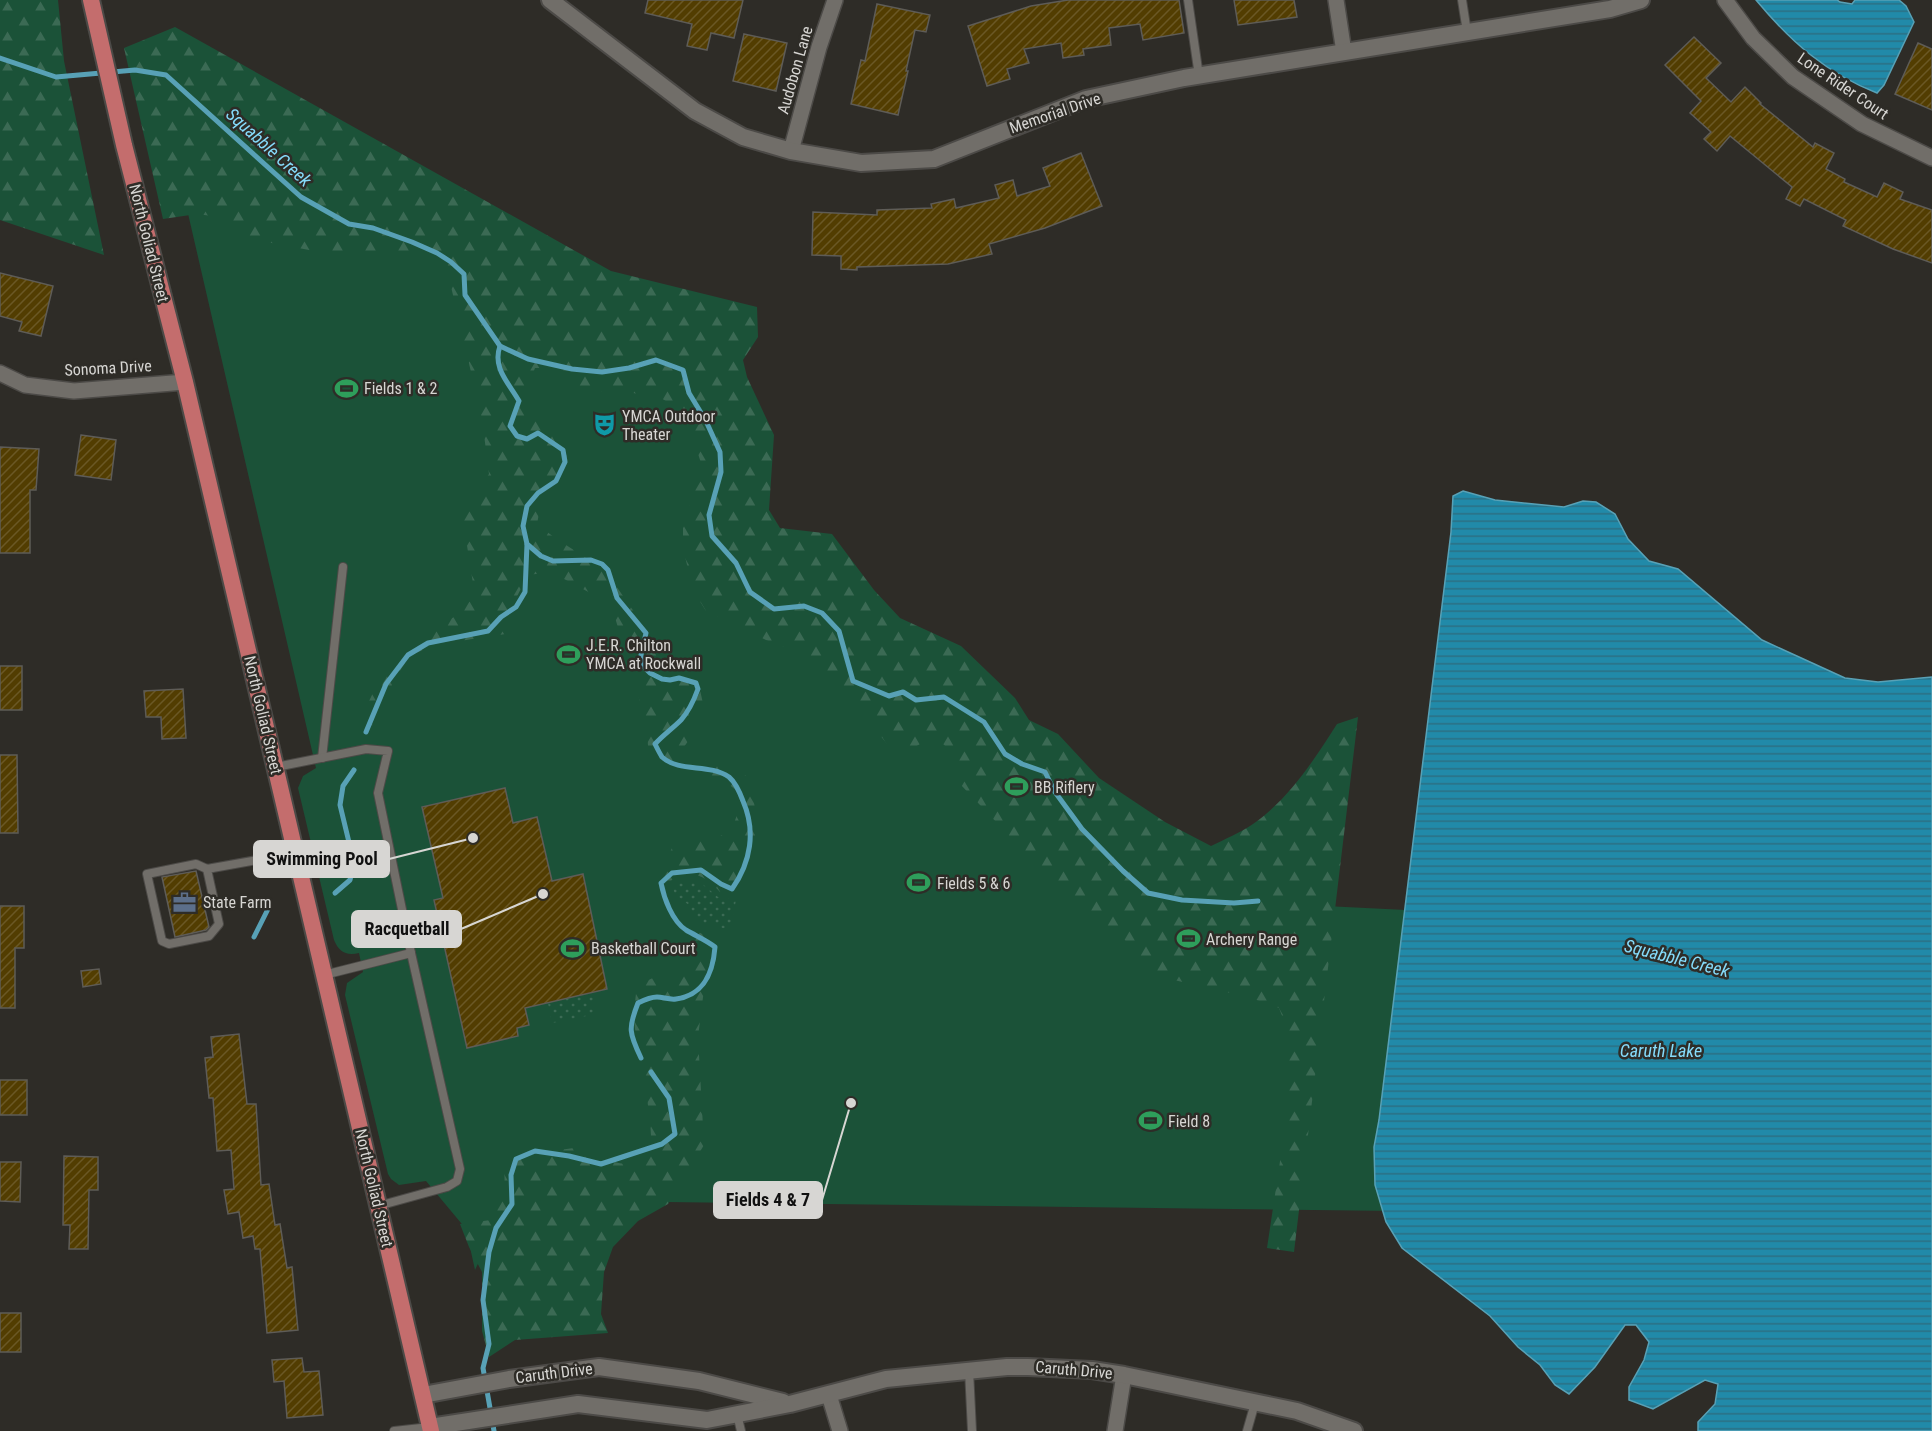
<svg xmlns="http://www.w3.org/2000/svg" width="1932" height="1431" viewBox="0 0 1932 1431" font-family="'Roboto Condensed',sans-serif">
  <style>
    .grass { fill: #1b5238 }
    .forest { fill: url(#forest-firs) }
    .park { fill: url(#park-dots) }
    .water { fill: url(#water-rules); stroke: #58a1b6; stroke-width: 1.5 }
    .lines { fill: none; stroke-linecap: round; stroke-linejoin: round }
    .stream { stroke: #58a1b6; stroke-width: 5 }
    .building { fill: url(#building-hatch); stroke: #5e5c57; stroke-width: 1.5 }
    .service-casing { stroke: #4c4a47; stroke-width: 10 }
    .minor-casing { stroke: #4c4a47; stroke-width: 18 }
    .tertiary-casing { stroke: #4c4a47; stroke-width: 20 }
    .primary-casing { stroke: #4c4a47; stroke-width: 20 }
    .service { stroke: #716e69; stroke-width: 8 }
    .minor { stroke: #716e69; stroke-width: 15 }
    .tertiary { stroke: #716e69; stroke-width: 16 }
    .primary { stroke: #c46d6d; stroke-width: 16 }
    .labels { text-anchor: middle; dominant-baseline: central; stroke-width: 5; stroke-linejoin: round; paint-order: stroke }
    .street-label { font-size: 16px; fill: #d7d6d3; stroke: #2e2c27 }
    .poi-label { font-size: 16px; fill: #d7d6d3; stroke: #2e2c27; text-anchor: start }
    .water-label { font-size: 18px; font-style: italic; fill: #85dbfa; stroke: #2e2c27 }
    .leader { fill: none; stroke: #d7d6d3; stroke-width: 2 }
    .callout-dot { fill: #d7d6d3; stroke: #2e2c27; stroke-width: 2 }
    .callout { fill: #d7d6d3; stroke: #d7d6d3; stroke-width: 2 }
    .callout-label { font-size: 18px; text-anchor: middle; font-weight: bold; fill: #111 }
  </style>
  <defs>
    <pattern id="forest-firs" width="22" height="20" patternUnits="userSpaceOnUse" patternTransform="scale(1.5)"><rect width="22" height="20" fill="#1b5238"/><path d="M5 1l3.5 6h-7zM16 11l3.5 6h-7z" fill="#3b6a54"/></pattern>
    <pattern id="park-dots" width="8" height="8" patternUnits="userSpaceOnUse" patternTransform="scale(1.5)"><rect width="8" height="8" fill="#1b5238"/><path d="M2 2h.1M6 6h.1" fill="none" stroke="#3b6a54" stroke-width="1.8" stroke-linecap="round"/></pattern>
    <pattern id="water-rules" width="6" height="5" patternUnits="userSpaceOnUse" patternTransform="scale(1.5)"><rect width="6" height="5" fill="#218aa9"/><path d="M0 2.5h6" fill="none" stroke="#2c7084"/></pattern>
    <pattern id="building-hatch" width="6" height="6" patternUnits="userSpaceOnUse" patternTransform="scale(1.5)"><rect width="6" height="6" fill="#523d01"/><path d="M-1 1l2-2M0 6l6-6M5 7l2-2" fill="none" stroke="#6a5825"/></pattern>
  </defs>
  <rect width="100%" height="100%" fill="#2e2c27"/>
  <path class="grass" d="M156 75 450 254 676 365 713 468 957 711 1089 894 1406 910 1374 1160 1415 1187 1398 1211 508 1200 475 1270 466 1229 426 1181 399 1185 391 1179 388 1174 345 995 347 983 363 972 359 953C346 956 339 952 334 940L298 788 303 776 316 768Z"/>
  <g class="forest">
    <polygon points="0,0 58,0 64,61 104,255 0,220"/>
    <path d="M175 27 611 271 757 307 758 337 743 360 747 377 774 435 769 510 780 528 832 534 874 590 900 618 961 646 1015 698 1029 720 1058 734 1099 778 1165 822 1211 846C1225 839 1240 833 1253 824 1289 799 1314 760 1337 724L1358 717 1294 1252 1267 1248 1285 1128 1288 1031 1279 1008 1248 997 1139 972 1125 940 1091 922 961 785 952 752 934 736 908 751H893L859 710 846 702 825 674 802 654 766 640 706 611 693 590 683 548V527L701 463 689 426 680 410 661 398 633 393 604 392 581 387 553 368H535L527 388 528 405 559 440 566 451 568 465 557 485 541 503 537 524 555 538 605 570 673 668 698 681 704 708 692 736 683 748 679 766 649 757 646 722 611 604 551 572 528 575 512 606V633C491 637 420 644 408 659 393 678 384 704 373 725L356 728 387 664 416 637 454 617 475 596 462 514 489 474 482 419 449 278 430 255 341 256 256 240 212 216 197 214 163 219 124 48Z"/>
    <path d="M720 754 752 781C754 797 759 841 752 854 750 858 744 862 741 865V883L735 893 720 892C711 881 695 869 680 875 672 879 671 883 662 883L663 868 672 848 695 841 717 838 732 829 738 812 737 791 721 778 701 773 705 761Z"/>
    <path d="M693 930 717 940 710 954 714 973 703 997 698 1037 704 1145 668 1204 638 1221 613 1247 604 1272 601 1314 608 1333 515 1340 489 1357 482 1331V1272L469 1247 460 1224 491 1220C506 1195 506 1186 503 1158L588 1146C612 1163 625 1173 651 1151 653 1104 637 1064 634 1017 634 1007 636 995 637 985L662 974 681 979C692 963 693 949 693 930Z"/>
  </g>
  <g class="park">
    <polygon points="687,881 700,882 718,897 736,900 730,930 701,922 694,917 690,906 675,894 673,888 679,882"/>
    <polygon points="592,993 596,1014 552,1023 548,1003"/>
  </g>
  <g class="water">
    <path d="M1756 0H1837L1840 2 1852 4 1855 0H1899L1906 6 1914 22 1884 85 1877 93C1826 73 1791 42 1756 0Z"/>
    <polygon points="1463,491 1495,500 1564,507 1583,501 1596,502 1615,514 1628,539 1649,561 1678,569 1762,640 1845,678 1878,682 1932,677 1932,1431 1698,1431 1698,1422 1715,1404 1718,1384 1705,1380 1653,1409 1629,1400 1629,1387 1644,1360 1649,1342 1636,1325 1625,1325 1595,1367 1569,1394 1555,1385 1540,1365 1518,1347 1490,1316 1402,1248 1386,1222 1375,1185 1374,1147 1379,1120 1451,532 1453,496"/>
  </g>
  <g class="lines">
    <g class="stream">
      <polyline points="0,58 56,77 135,70 166,75 301,197 349,224 373,228 412,242 437,253 451,262 464,274 465,295 500,346 528,359 572,369 602,372 629,368 656,360 683,370 689,393 706,421 720,452 721,472 709,515 712,536 736,563 750,592 774,609 804,606 822,613 839,631 853,681 889,696 903,692 916,700 944,697 984,722 1005,754 1022,764 1045,772 1055,792 1082,829 1123,871 1148,893 1182,900 1234,903 1258,901"/>
      <path d="M500 346C492 368 509 383 519 401L510 426 517 436 527 439 538 433 563 450 565 462 556 481 538 493 527 506 523 526 527 544 541 556 553 561 591 560 602 564 608 570 617 598 646 633 641 655 644 667 650 673 662 679 670 680 679 678 696 683 698 689C694 700 689 711 681 720 672 729 663 735 655 744 657 748 660 754 662 757 680 773 709 763 729 777 735 782 740 793 743 801 756 831 751 862 732 889L721 884 701 870 672 873 661 883C664 898 672 921 686 930 696 936 706 940 715 947 713 973 704 995 676 999 669 1000 663 997 657 997 650 997 644 1000 638 1003 628 1028 629 1033 641 1058"/>
      <polyline points="366,732 386,684 408,655 428,643 488,631 501,617 516,607 525,592 527,544"/>
      <polyline points="335,893 350,880 354,863 340,805 343,786 354,770"/>
      <polyline points="254,937 268,909"/>
      <polyline points="494,1431 483,1368 489,1344 483,1300 489,1252 496,1228 512,1204 511,1175 516,1159 535,1151 569,1156 601,1164 662,1144 675,1134 669,1098 651,1072"/>
    </g>
  </g>
  <g class="building">
    <polygon points="648,0 743,0 734,38 711,33 707,50 687,46 692,24 645,13"/>
    <polygon points="1068,0 1179,0 1184,33 1143,40 1140,24 1109,28 1111,45 1083,49 1084,55 1063,58 1061,43 1024,49 1029,63 1007,69 1010,79 987,86 968,26 1031,6"/>
    <polygon points="1234,0 1294,0 1297,17 1238,25"/>
    <polygon points="877,4 930,15 926,32 915,30 906,71 908,71 898,115 851,104 861,60 865,61"/>
    <polygon points="744,34 787,43 776,91 733,81"/>
    <polygon points="1694,37 1721,63 1706,78 1731,102 1745,87 1761,103 1760,104 1813,147 1815,143 1834,153 1826,169 1845,179 1844,182 1877,197 1884,183 1903,192 1900,199 1932,210 1932,263 1893,249 1843,226 1846,220 1804,199 1800,206 1786,199 1792,187 1730,136 1717,151 1704,139 1711,132 1690,113 1701,101 1665,65"/>
    <polygon points="1918,43 1932,49 1932,110 1895,94"/>
    <polygon points="1081,153 1102,206 1045,228 989,244 992,254 948,264 857,267 857,270 841,269 841,256 812,255 813,212 877,215 877,210 932,208 931,204 954,199 956,208 999,198 995,185 1013,180 1017,196 1050,186 1043,168"/>
    <polygon points="0,273 53,286 41,336 19,331 22,322 0,316"/>
    <polygon points="81,435 116,440 111,480 75,475"/>
    <polygon points="0,447 39,449 36,490 30,490 30,553 0,553"/>
    <rect x="0" y="666" width="22" height="44"/>
    <polygon points="183,689 186,738 162,739 161,717 146,717 144,691"/>
    <polygon points="0,755 17,755 18,833 0,833"/>
    <polygon points="505,788 513,823 537,817 552,881 583,874 607,989 525,1008 529,1025 517,1028 518,1036 467,1048 434,900 443,898 422,807"/>
    <polygon points="196,871 209,927 206,930 175,937 162,877"/>
    <polygon points="0,906 24,906 24,948 15,948 15,1008 0,1008"/>
    <polygon points="99,969 101,984 83,987 81,971"/>
    <polygon points="239,1034 247,1104 256,1104 261,1185 269,1184 275,1225 280,1224 287,1268 292,1267 298,1330 267,1333 260,1249 255,1249 253,1236 243,1238 239,1212 228,1214 224,1190 234,1189 231,1150 217,1151 213,1098 209,1098 205,1058 213,1057 211,1037"/>
    <rect x="0" y="1080" width="27" height="35"/>
    <polygon points="64,1156 98,1157 98,1190 89,1190 88,1249 69,1249 70,1225 63,1225"/>
    <polygon points="0,1162 21,1162 20,1202 0,1201"/>
    <rect x="0" y="1313" width="21" height="39"/>
    <polygon points="302,1358 304,1372 319,1371 323,1415 287,1418 284,1381 274,1382 272,1360"/>
  </g>
  <g class="lines">
    <defs>
      <g id="service">
        <polyline points="1188,0 1199,76"/>
        <polyline points="1462,0 1467,32"/>
        <polyline points="322,758 343,567"/>
        <polyline points="276,767 366,749 388,751 378,793 411,953 460,1169 457,1181 447,1187 378,1206"/>
        <polyline points="207,869 219,924 209,936 169,944 162,941 147,874 196,864 207,869 296,853"/>
        <polyline points="324,975 411,953"/>
        <polyline points="969,1370 972,1431"/>
        <polyline points="737,1414 741,1431"/>
        <polyline points="394,1431 430,1427"/>
        <polyline points="1247,1431 1255,1403"/>
      </g>
      <g id="minor">
        <polyline points="1336,0 1344,52"/>
        <polyline points="1725,0 1753,38 1793,77 1862,124 1932,158"/>
        <polyline points="791,151 819,47 835,0"/>
        <polyline points="0,373 25,385 74,391 185,382"/>
        <polyline points="829,1395 840,1431"/>
        <polyline points="1115,1431 1124,1375"/>
      </g>
      <g id="tertiary">
        <polyline points="550,0 695,111 743,137 791,151 861,163 934,159 1086,99 1184,78 1610,9 1641,0"/>
        <polyline points="423,1395 509,1379 599,1367 699,1381 783,1402"/>
        <polyline points="430,1427 578,1404 707,1420 790,1404 886,1379 1007,1367 1028,1367 1092,1370 1124,1375 1297,1411 1354,1431"/>
      </g>
      <polyline id="primary" points="91,0 124,145 185,382 431,1431"/>
    </defs>
    <use href="#service" class="service-casing"/>
    <use href="#minor" class="minor-casing"/>
    <use href="#tertiary" class="tertiary-casing"/>
    <use href="#primary" class="primary-casing"/>
    <use href="#service" class="service"/>
    <use href="#minor" class="minor"/>
    <use href="#tertiary" class="tertiary"/>
    <use href="#primary" class="primary"/>
  </g>
  <defs>
    <symbol id="stadium-bare" viewBox="-9 -9 18 18"><path d="M0-5a6.5 5 0 1 0 0 10a6.5 5 0 1 0 0-10ZM-3.5-1.8h7v3.6h-7Z" fill="#2e9e5b" stroke="#2e2c27" stroke-width="2.5" paint-order="stroke"/></symbol>
    <symbol id="theatre-bare" viewBox="-9 -9 18 18"><path d="M-5-5.5Q0-4 5-5.5V0Q5 5 0 6Q-5 5-5 0ZM-3.3-2.5H-1v1.5H-3.3ZM1-2.5H3.3v1.5H1ZM-2.8 1Q0 5.5 2.8 1Z" fill="#0f9aa8" stroke="#2e2c27" stroke-width="2.5" paint-order="stroke"/></symbol>
    <symbol id="office-bare" viewBox="-9 -9 18 18"><path d="M-6-3h4V-5.5h4V-3h4V5H-6ZM-1-4.5V-3h2v-1.5ZM-6 0V1H6V0Z" fill="#5c6f8a" stroke="#2e2c27" stroke-width="2.5" paint-order="stroke"/></symbol>
  </defs>
  <g fill-rule="evenodd">
    <use href="#stadium-bare" x="330" y="372" width="33" height="33"/>
    <use href="#theatre-bare" x="588" y="408" width="33" height="33"/>
    <use href="#stadium-bare" x="552" y="638" width="33" height="33"/>
    <use href="#stadium-bare" x="1000" y="770" width="33" height="33"/>
    <use href="#stadium-bare" x="902" y="866" width="33" height="33"/>
    <use href="#office-bare" x="168" y="886" width="33" height="33"/>
    <use href="#stadium-bare" x="1172" y="922" width="33" height="33"/>
    <use href="#stadium-bare" x="556" y="932" width="33" height="33"/>
    <use href="#stadium-bare" x="1134" y="1104" width="33" height="33"/>
  </g>
  <g class="labels">
    <g class="street-label">
      <text transform="translate(795 70) rotate(-74)">Audobon Lane</text>
      <text transform="translate(1843 86) rotate(34)">Lone Rider Court</text>
      <text transform="translate(1055 113) rotate(-19)">Memorial Drive</text>
      <text transform="translate(149 243) rotate(76)">North Goliad Street</text>
      <text transform="translate(108 368) rotate(-3)">Sonoma Drive</text>
      <text transform="translate(263 715) rotate(77)">North Goliad Street</text>
      <text transform="translate(374 1188) rotate(77)">North Goliad Street</text>
      <text transform="translate(1074 1370) rotate(5)">Caruth Drive</text>
      <text transform="translate(554 1373) rotate(-7)">Caruth Drive</text>
    </g>
    <g class="poi-label">
      <text x="364" y="388">Fields 1 &amp; 2</text>
      <text x="622" y="416">YMCA Outdoor<tspan x="622" dy="18">Theater</tspan></text>
      <text x="586" y="645">J.E.R. Chilton<tspan x="586" dy="18">YMCA at Rockwall</tspan></text>
      <text x="1034" y="787">BB Riflery</text>
      <text x="937" y="883">Fields 5 &amp; 6</text>
      <text x="203" y="902">State Farm</text>
      <text x="1206" y="939">Archery Range</text>
      <text x="591" y="948">Basketball Court</text>
      <text x="1168" y="1121">Field 8</text>
    </g>
    <g class="water-label">
      <text transform="translate(269 147) rotate(42)">Squabble Creek</text>
      <text transform="translate(1677 958) rotate(14)">Squabble Creek</text>
      <text x="1661" y="1050">Caruth Lake</text>
    </g>
  </g>
  <path class="leader" d="M473 838L389 859M543 894L461 929M851 1103L822 1200"/>
  <g class="callout-dot">
    <circle cx="473" cy="838" r="6"/>
    <circle cx="543" cy="894" r="6"/>
    <circle cx="851" cy="1103" r="6"/>
  </g>
  <g class="callout">
    <rect x="254" y="841" width="135" height="36" rx="6"/>
    <rect x="352" y="911" width="109" height="36" rx="6"/>
    <rect x="714" y="1182" width="108" height="36" rx="6"/>
  </g>
  <g class="callout-label">
    <text x="322" y="865">Swimming Pool</text>
    <text x="407" y="935">Racquetball</text>
    <text x="768" y="1206">Fields 4 &amp; 7</text>
  </g>
</svg>
